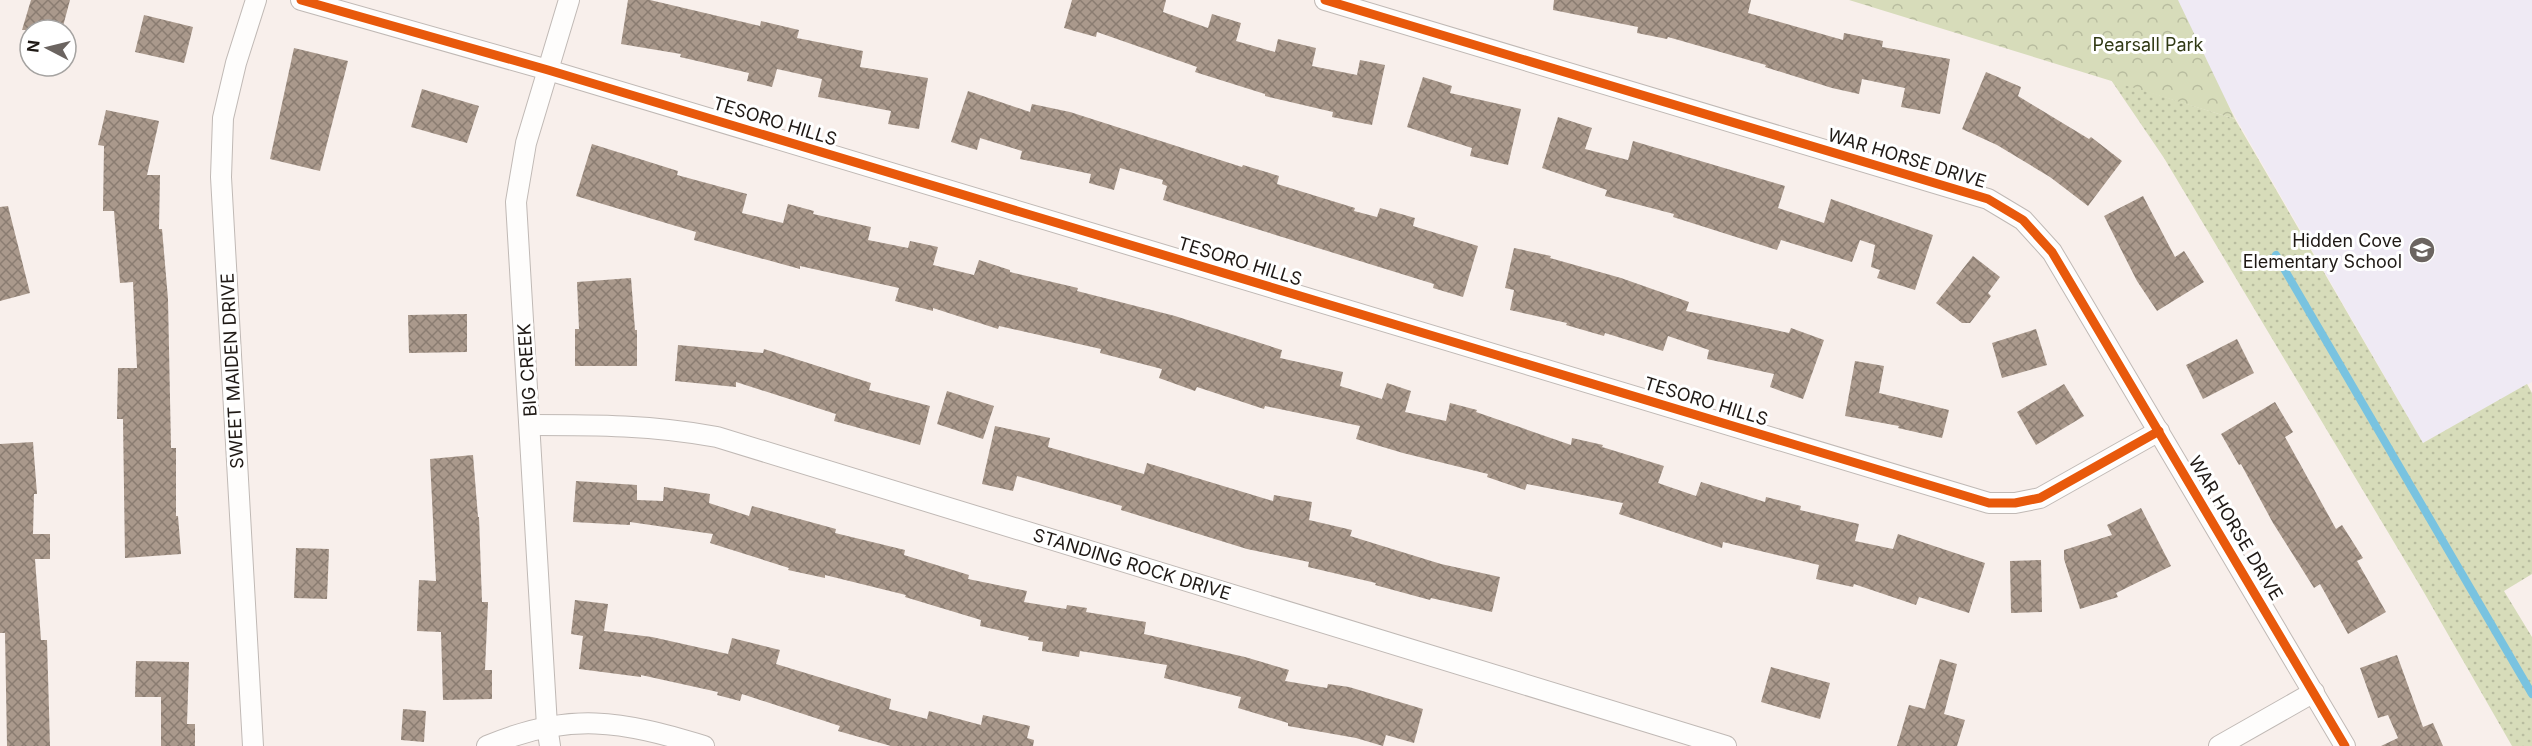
<svg xmlns="http://www.w3.org/2000/svg" width="2532" height="746" viewBox="0 0 2532 746" font-family="Inter,sans-serif">
  <style>
    .education { fill: #efeaf4 }
    .grass { fill: url(#grass-dots) }
    .park { fill: url(#park-crowns) }
    .lines { fill: none; stroke-linecap: round; stroke-linejoin: round }
    .stream { stroke: #79c3e0; stroke-width: 8 }
    .building { fill: url(#building-cross-hatch) }
    .street-casing { stroke: #c0b9b5; stroke-width: 22 }
    .street { stroke: #fefdfc; stroke-width: 20 }
    .cycleway-casing { stroke: #fff; stroke-width: 13 }
    .cycleway { stroke: #e8590c; stroke-width: 9 }
    .labels { text-anchor: middle; dominant-baseline: central; stroke-width: 6; stroke-linejoin: round; paint-order: stroke }
    .park-label { font-size: 18px; fill: #303914; stroke: #fff }
    .street-label { font-size: 18px; fill: #1f1915; stroke: #fff }
    .poi-label { font-size: 18px; fill: #1f1915; stroke: #fff; text-anchor: end }
  </style>
  <defs>
    <pattern id="grass-dots" width="8" height="8" patternUnits="userSpaceOnUse" patternTransform="scale(1.5)"><rect width="8" height="8" fill="#d7dcba"/><path d="M2 2h.1M6 6h.1" fill="none" stroke="#b8bc9f" stroke-width="1.8" stroke-linecap="round"/></pattern>
    <pattern id="park-crowns" width="20" height="18" patternUnits="userSpaceOnUse" patternTransform="scale(1.5)"><rect width="20" height="18" fill="#d7dcba"/><path d="M2 6a3 3 0 1 1 6 0M12 15a3 3 0 1 1 6 0" fill="none" stroke="#b8bc9f"/></pattern>
    <pattern id="building-cross-hatch" width="8" height="8" patternUnits="userSpaceOnUse" patternTransform="scale(1.5)"><rect width="8" height="8" fill="#aa998c"/><path d="M0 0l8 8M0 8l8-8" fill="none" stroke="#8a7c71"/></pattern>
  </defs>
  <rect width="100%" height="100%" fill="#f8efeb"/>
  <polygon class="education" points="2168,0 2532,0 2532,382 2423,443"/>
  <polygon class="grass" points="2111,80 2235,119 2423,443 2527,384 2532,393 2532,574 2504,591 2532,637 2532,746 2512,746 2422,589 2164,158"/>
  <polygon class="park" points="1849,0 2178,0 2235,119"/>
  <g class="lines">
    <polyline class="stream" points="2276,255 2532,694"/>
  </g>
  <g class="building">
    <polygon points="31,0 70,0 62,30 22,30"/>
    <polygon points="628,0 650,0 760,26 761,21 799,30 797,38 863,51 860,67 928,78 919,129 888,124 891,111 818,97 822,79 777,69 772,87 747,81 749,73 680,57 681,54 621,44"/>
    <polygon points="1072,0 1166,0 1163,12 1208,28 1212,14 1241,23 1236,41 1275,52 1278,39 1316,48 1312,66 1357,75 1360,60 1385,65 1372,125 1332,117 1333,112 1265,96 1265,94 1195,72 1197,67 1097,32 1096,37 1064,28"/>
    <polygon points="1554,0 1751,0 1748,13 1843,40 1844,33 1883,41 1882,47 1950,59 1940,114 1901,107 1905,88 1862,79 1859,94 1832,88 1765,67 1766,65 1668,37 1667,39 1637,33 1638,27 1553,10"/>
    <polygon points="144,15 193,27 184,63 135,52"/>
    <polygon points="294,48 348,61 320,171 270,159"/>
    <polygon points="1986,72 2021,87 2018,96 2089,139 2091,137 2122,161 2088,206 2050,177 1997,145 1962,129"/>
    <polygon points="1423,77 1452,86 1450,93 1521,109 1508,165 1470,156 1472,148 1407,127"/>
    <polygon points="422,89 479,106 467,143 411,127"/>
    <polygon points="968,91 1030,112 1032,104 1070,112 1242,167 1243,165 1279,176 1277,184 1355,208 1354,211 1377,217 1380,208 1415,218 1413,226 1478,246 1463,297 1433,288 1434,284 1163,200 1167,186 1162,184 1163,180 1120,168 1114,190 1089,183 1091,174 1020,159 1022,151 980,138 977,150 951,142"/>
    <polygon points="106,110 159,121 147,175 160,175 159,229 162,229 168,299 171,448 176,448 176,516 178,516 181,554 125,558 123,419 117,419 118,368 137,368 133,282 120,283 114,211 103,211 104,146 98,145"/>
    <polygon points="1558,117 1592,128 1585,149 1628,160 1633,141 1785,186 1778,208 1824,223 1831,199 1933,235 1915,290 1877,278 1880,270 1871,267 1875,245 1860,240 1852,262 1781,240 1777,250 1673,217 1674,214 1605,196 1607,190 1542,168"/>
    <polygon points="592,144 678,171 677,175 747,194 742,213 783,223 788,204 814,211 813,214 871,227 868,240 908,248 910,241 938,247 933,265 974,275 979,260 1010,270 1010,272 1078,288 1077,291 1175,316 1282,350 1280,358 1343,372 1340,386 1382,399 1387,383 1411,391 1405,412 1446,421 1450,403 1477,410 1476,412 1571,445 1572,438 1603,445 1602,447 1664,466 1658,483 1696,496 1701,482 1765,502 1766,497 1801,506 1800,510 1859,524 1855,541 1893,549 1898,534 1985,563 1969,613 1919,597 1916,605 1854,584 1853,587 1816,579 1819,565 1723,542 1722,548 1619,514 1623,503 1527,484 1525,490 1487,477 1488,474 1403,453 1356,439 1360,426 1265,406 1264,409 1197,387 1195,391 1159,378 1162,369 1100,353 1101,349 999,326 998,329 933,308 933,311 895,301 899,288 800,266 800,269 694,240 696,232 576,196"/>
    <polygon points="2143,196 2175,257 2184,251 2204,282 2157,311 2137,281 2104,216"/>
    <polygon points="8,206 30,293 0,301 0,207"/>
    <polygon points="1514,248 1551,256 1550,258 1621,278 1689,302 1686,311 1789,333 1791,328 1824,340 1803,399 1770,387 1774,374 1707,359 1709,350 1668,336 1663,351 1605,333 1604,336 1566,325 1567,323 1510,310 1514,290 1505,288"/>
    <polygon points="1973,256 2000,277 1988,293 1991,296 1970,323 1962,323 1936,303"/>
    <polygon points="631,278 635,330 637,330 637,366 575,366 575,329 579,329 577,282"/>
    <polygon points="467,314 467,352 409,353 408,315"/>
    <polygon points="2036,329 2047,365 2002,378 1992,343"/>
    <polygon points="2237,339 2254,373 2203,399 2186,365"/>
    <polygon points="678,345 763,353 764,349 871,383 869,390 930,406 920,445 834,421 836,414 736,382 736,387 675,381"/>
    <polygon points="1855,361 1884,366 1879,393 1949,410 1942,438 1898,428 1899,426 1845,416"/>
    <polygon points="2064,384 2084,416 2036,445 2017,412"/>
    <polygon points="947,391 994,406 983,439 937,424"/>
    <polygon points="2275,402 2293,432 2285,437 2336,529 2342,525 2363,558 2357,561 2386,612 2348,634 2320,584 2314,588 2273,523 2241,464 2239,465 2221,434"/>
    <polygon points="995,426 1050,438 1048,447 1144,474 1147,463 1273,501 1274,495 1312,502 1309,520 1352,530 1350,536 1441,564 1500,577 1492,612 1431,598 1430,600 1375,585 1376,583 1308,567 1309,562 1247,549 1121,510 1122,506 1017,476 1013,491 982,484"/>
    <polygon points="33,442 37,494 34,494 33,534 50,534 50,559 35,559 41,640 47,640 50,746 7,746 5,633 0,633 0,444"/>
    <polygon points="473,455 478,517 479,517 482,602 488,602 485,670 492,670 492,699 443,700 441,632 417,631 419,580 436,581 430,459"/>
    <polygon points="576,481 637,485 637,500 663,501 664,487 710,494 709,503 749,516 752,506 836,529 835,533 905,550 904,555 969,575 968,579 1027,591 1024,602 1066,609 1067,605 1087,608 1086,612 1146,622 1144,634 1245,657 1289,670 1285,681 1327,688 1328,684 1349,687 1423,709 1414,743 1386,735 1383,746 1356,738 1288,726 1288,723 1238,708 1241,697 1164,678 1167,665 1080,651 1079,657 1042,651 1043,642 1028,640 1029,637 980,626 981,620 905,597 906,595 825,575 825,578 788,570 789,568 710,543 713,534 630,522 630,525 573,522"/>
    <polygon points="2141,508 2171,566 2116,593 2118,597 2080,609 2064,559 2064,550 2112,535 2107,525"/>
    <polygon points="296,548 329,549 327,599 294,598"/>
    <polygon points="2041,560 2042,612 2011,613 2010,561"/>
    <polygon points="575,600 608,604 604,631 652,637 728,654 732,638 780,650 776,664 891,699 889,709 927,719 929,711 981,725 983,715 1030,726 1027,738 1034,740 1033,746 891,746 838,731 840,726 742,694 740,701 717,695 718,692 641,675 641,677 579,669 583,636 571,634"/>
    <polygon points="2397,655 2423,727 2433,723 2443,746 2381,746 2398,738 2388,715 2378,718 2360,668"/>
    <polygon points="1940,659 1957,664 1944,714 1965,720 1957,746 1897,746 1909,705 1925,709"/>
    <polygon points="136,661 189,662 187,724 195,724 195,746 161,746 161,697 135,697"/>
    <polygon points="1771,667 1830,683 1820,719 1761,702"/>
    <polygon points="403,709 426,711 424,742 401,740"/>
  </g>
  <g class="lines">
    <defs>
      <g id="street">
        <polyline points="301,0 548,70 1989,503 2015,503 2040,498 2159,431"/>
        <polyline points="1325,0 1988,199 2023,220 2052,252 2345,746"/>
        <path d="M531 425C596 425 653 425 717 437L1726 746"/>
        <polyline points="253,746 221,177 223,118 236,63 256,0"/>
        <path d="M487 746C570 711 621 721 704 746"/>
        <polyline points="550,746 547,726 516,202 526,143 569,0"/>
        <polyline points="2219,746 2314,692"/>
      </g>
    </defs>
    <use href="#street" class="street-casing"/>
    <use href="#street" class="street"/>
    <defs>
      <g id="cycleway">
        <polyline points="301,0 548,70 1989,503 2015,503 2040,498 2159,431"/>
        <polyline points="1325,0 1988,199 2023,220 2052,252 2345,746"/>
      </g>
    </defs>
    <use href="#cycleway" class="cycleway-casing"/>
    <use href="#cycleway" class="cycleway"/>
  </g>
  <defs>
    <symbol id="school-disc" viewBox="-11 -11 22 22"><circle r="9.5" fill="#6b6460" stroke="#fff"/><path d="M0-5L7-2L0 1L-7-2ZM-4 1L0 2.5L4 1V4Q0 6-4 4Z" fill="#fff"/></symbol>
  </defs>
  <g fill-rule="evenodd">
    <use href="#school-disc" x="2407" y="235" width="30" height="30"/>
  </g>
  <g class="labels">
    <g class="park-label">
      <text x="2148" y="44">Pearsall Park</text>
    </g>
    <g class="street-label">
      <text transform="translate(775 121) rotate(17)">TESORO HILLS</text>
      <text transform="translate(1907 158) rotate(17)">WAR HORSE DRIVE</text>
      <text transform="translate(1240 261) rotate(17)">TESORO HILLS</text>
      <text transform="translate(527 370) rotate(-94)">BIG CREEK</text>
      <text transform="translate(232 371) rotate(-93)">SWEET MAIDEN DRIVE</text>
      <text transform="translate(1706 401) rotate(17)">TESORO HILLS</text>
      <text transform="translate(2236 528) rotate(59)">WAR HORSE DRIVE</text>
      <text transform="translate(1132 564) rotate(17)">STANDING ROCK DRIVE</text>
    </g>
    <g class="poi-label">
      <text x="2402" y="240">Hidden Cove<tspan x="2402" dy="21">Elementary School</tspan></text>
    </g>
  </g>
  <g transform="translate(48 48) rotate(277)"><circle r="28" fill="#ffffff" stroke="#a5a3a1" stroke-width="1.5"/>
  <path d="M0-4.5L10 22L0 15L-10 22Z" fill="#6b6460"/>
  <text y="-9" font-size="16" font-weight="bold" text-anchor="middle" fill="#1f1915">N</text>
  </g>
</svg>
